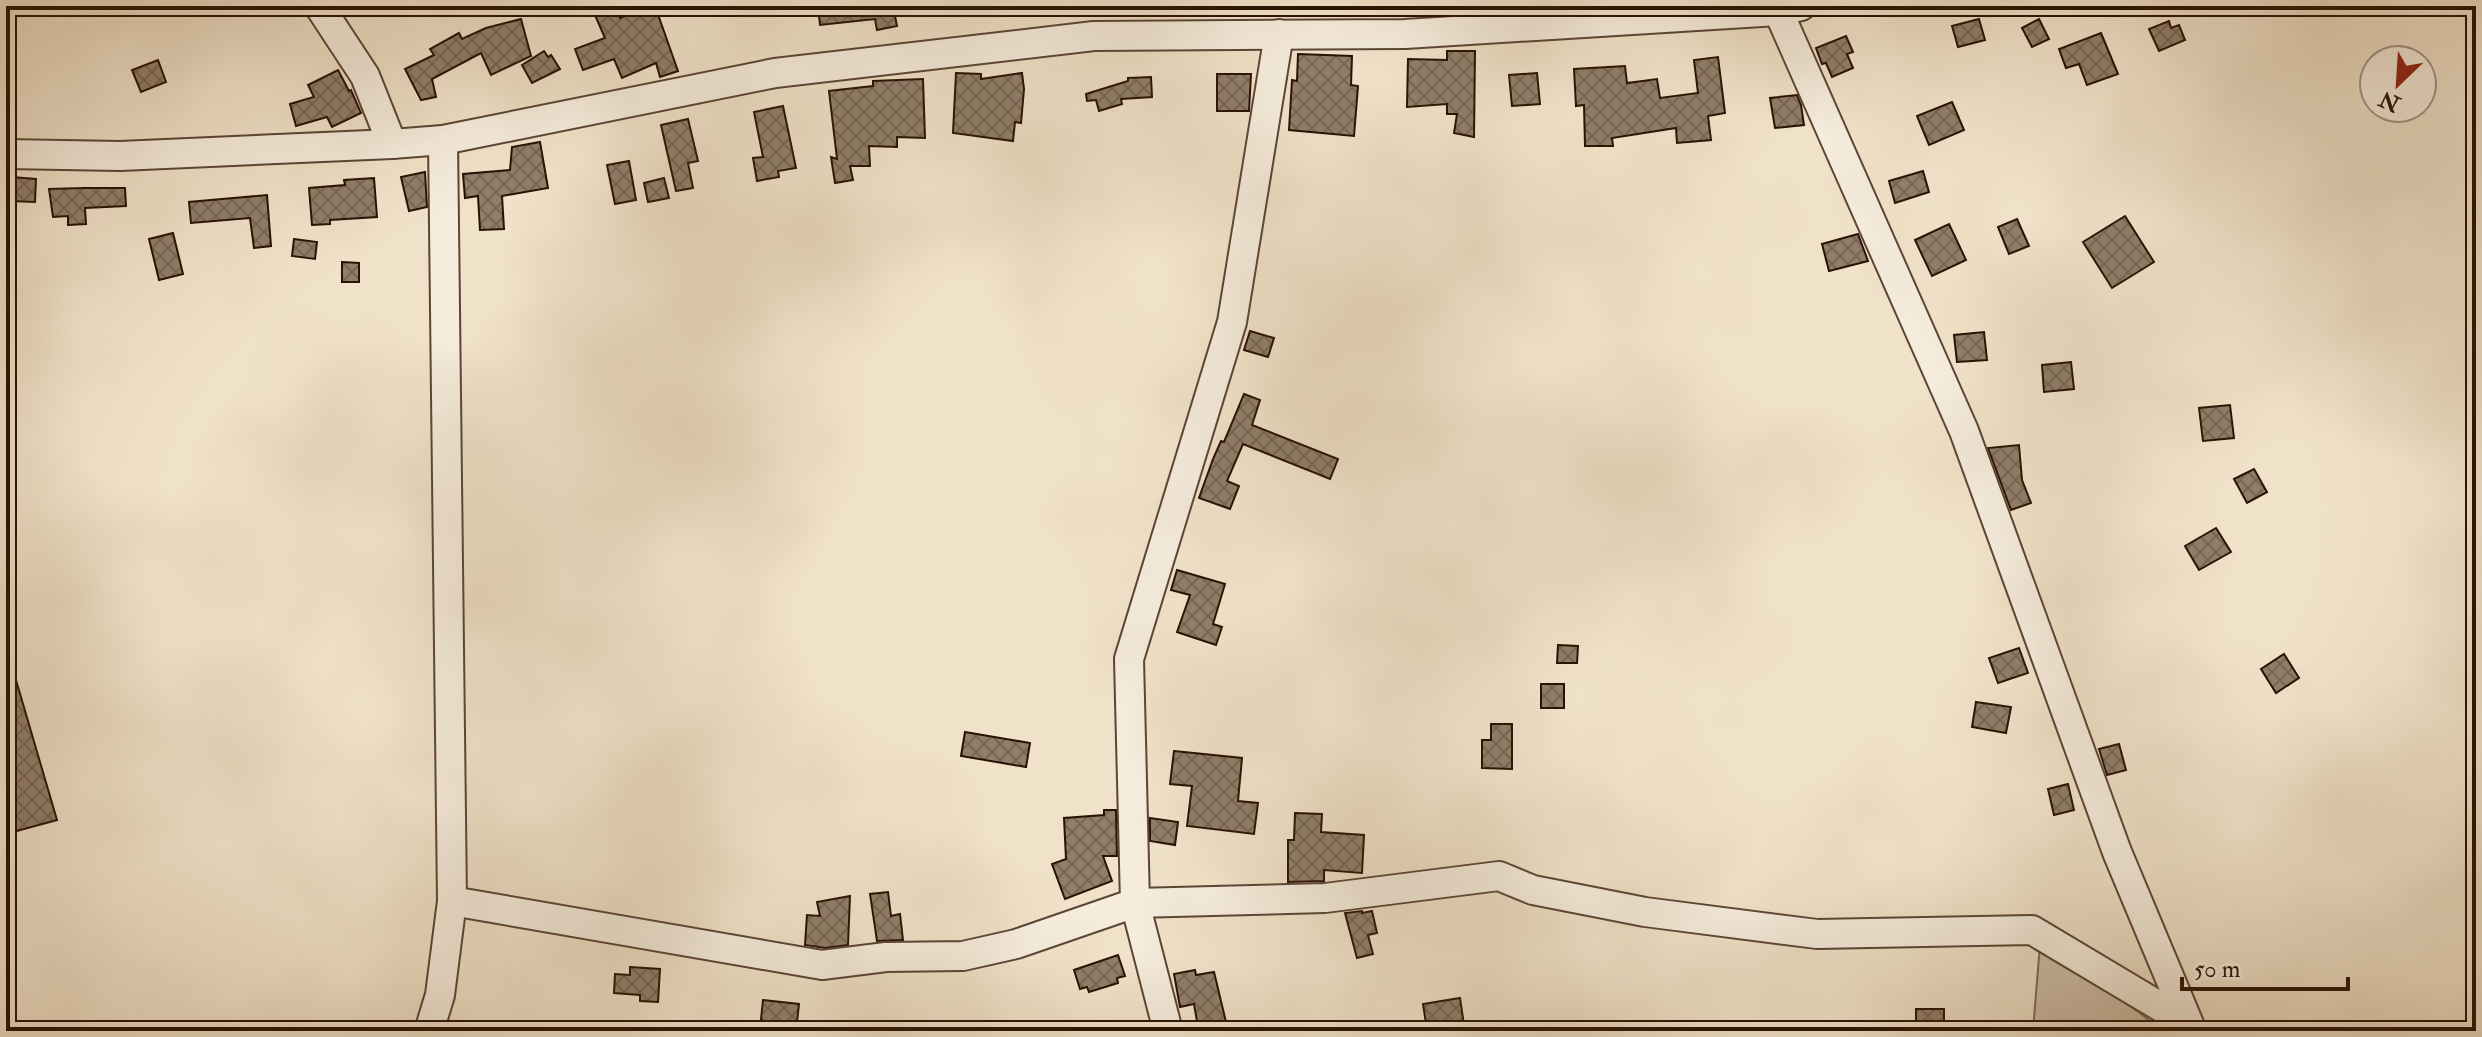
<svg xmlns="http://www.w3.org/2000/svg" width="2482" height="1037" viewBox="0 0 2482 1037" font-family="'IM FELL Double Pica',serif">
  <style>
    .grass { fill: #cebea8; stroke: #7c6856; stroke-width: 2 }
    .building { fill: url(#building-cross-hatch); stroke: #291104; stroke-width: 2 }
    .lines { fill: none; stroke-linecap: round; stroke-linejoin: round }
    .minor-casing { stroke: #5b4535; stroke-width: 32 }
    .minor { stroke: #f5ecdc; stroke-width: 28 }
  </style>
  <defs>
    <pattern id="building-cross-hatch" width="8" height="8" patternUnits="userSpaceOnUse" patternTransform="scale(2)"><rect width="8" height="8" fill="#907e6a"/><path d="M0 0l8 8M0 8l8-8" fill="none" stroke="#766655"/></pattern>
  </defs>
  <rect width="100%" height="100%" fill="#f0e2c9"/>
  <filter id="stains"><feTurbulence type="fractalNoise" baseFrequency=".0025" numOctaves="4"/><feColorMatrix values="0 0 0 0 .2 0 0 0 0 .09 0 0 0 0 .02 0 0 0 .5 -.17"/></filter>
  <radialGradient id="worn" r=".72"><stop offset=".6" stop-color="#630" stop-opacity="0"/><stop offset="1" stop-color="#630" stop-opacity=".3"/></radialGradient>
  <polygon class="grass" points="2040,944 2140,1013 2162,1031 2033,1031"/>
  <g class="building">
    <polygon points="591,6 615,6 620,18 648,6 655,6 678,71 660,77 656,63 622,78 614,59 583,70 575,49 605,38"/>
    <polygon points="828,6 893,6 897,26 877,30 875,19 820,25 818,7"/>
    <polygon points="521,19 531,56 491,75 481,53 432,79 436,97 421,100 405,69 434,55 430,49 459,33 462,39 486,28"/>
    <polygon points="1979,19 1985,40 1958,47 1952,26"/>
    <polygon points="2039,19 2049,39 2032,47 2022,28"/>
    <polygon points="2169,21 2171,28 2179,25 2185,40 2159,51 2149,29"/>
    <polygon points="2101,33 2118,74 2087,85 2079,64 2066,68 2059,49"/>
    <polygon points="1846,36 1853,52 1847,54 1853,68 1832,77 1826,63 1822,64 1816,48"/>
    <polygon points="544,51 548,57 551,55 560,69 532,83 522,65"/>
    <polygon points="1447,51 1475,51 1474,137 1454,133 1457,114 1447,114 1447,104 1407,107 1408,59 1447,60"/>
    <polygon points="1298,54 1352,56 1351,85 1358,86 1354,136 1289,130 1292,80 1297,81"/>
    <polygon points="1718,57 1725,113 1708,116 1711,140 1677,143 1676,128 1612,138 1613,146 1585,146 1584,105 1576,106 1574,69 1625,66 1627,83 1657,79 1660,98 1698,93 1694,60"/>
    <polygon points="158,60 166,82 141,92 132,70"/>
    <polygon points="338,70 349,91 351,90 361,113 332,127 327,117 296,126 290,104 314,97 308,85"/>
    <polygon points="956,73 981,74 981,79 1022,73 1024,89 1021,123 1015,122 1013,141 953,133"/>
    <polygon points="1537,73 1540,104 1512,106 1509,75"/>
    <polygon points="1217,74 1251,74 1249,111 1217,111"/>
    <polygon points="1151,77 1152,97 1121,99 1122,104 1099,111 1096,100 1087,101 1086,94 1128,81 1128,78"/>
    <polygon points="923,79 925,138 897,137 897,147 869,146 870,166 850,166 853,180 835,183 831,157 837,159 829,91 873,86 873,81"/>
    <polygon points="1797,95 1801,105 1804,125 1775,128 1770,98"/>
    <polygon points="1952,102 1964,130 1929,145 1917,116"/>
    <polygon points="783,106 796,168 778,171 779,177 757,181 753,158 763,157 754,112"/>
    <polygon points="688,119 698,161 688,163 693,188 676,191 661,125"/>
    <polygon points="540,142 548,188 502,196 504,229 480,230 478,196 465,198 463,174 510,170 512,147"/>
    <polygon points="629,161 636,200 615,204 607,165"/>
    <polygon points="1923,171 1929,192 1895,203 1889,181"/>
    <polygon points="425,172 427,207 409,211 401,177"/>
    <polygon points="11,177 36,179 35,202 10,201"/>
    <polygon points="374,178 377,217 330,220 330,224 312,225 309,188 345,185 344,180"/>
    <polygon points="664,178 669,198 648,202 644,183"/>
    <polygon points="84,188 125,188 126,206 85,208 86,224 68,225 68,216 53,217 49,189"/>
    <polygon points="267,195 271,246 254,248 250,218 191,223 189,202"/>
    <polygon points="2125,216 2154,262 2112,288 2083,242"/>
    <polygon points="2017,219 2029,246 2009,254 1998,227"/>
    <polygon points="1949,224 1966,260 1932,276 1915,240"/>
    <polygon points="173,233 183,274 159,280 149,239"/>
    <polygon points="1858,234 1868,261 1829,271 1822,244"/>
    <polygon points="294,239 317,242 315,259 292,256"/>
    <polygon points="342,262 359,263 359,282 342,282"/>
    <polygon points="1250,331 1274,338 1268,357 1244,350"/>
    <polygon points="1984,332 1987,360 1957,362 1954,335"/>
    <polygon points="2071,362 2074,389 2044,392 2042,365"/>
    <polygon points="1244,394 1260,400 1252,425 1338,459 1330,479 1243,444 1227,481 1239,486 1230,509 1199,498 1213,459 1221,441 1224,442"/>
    <polygon points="2230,405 2234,438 2203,441 2199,408"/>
    <polygon points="2019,445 2022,480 2031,503 2011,510 1988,448"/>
    <polygon points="2254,469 2267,492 2247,503 2234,479"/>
    <polygon points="2216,528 2231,552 2199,570 2185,546"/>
    <polygon points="1177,570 1225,584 1213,624 1222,627 1216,645 1177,632 1190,595 1171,590"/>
    <polygon points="1558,645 1578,646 1577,663 1557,663"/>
    <polygon points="2019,648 2028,673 1998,683 1989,658"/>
    <polygon points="2284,654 2299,678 2276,693 2261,669"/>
    <polygon points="6,663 11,663 57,820 6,834"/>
    <rect x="1541" y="684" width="23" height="24"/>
    <polygon points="1976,702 2011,707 2006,733 1972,727"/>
    <polygon points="1491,724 1512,724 1512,769 1482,768 1482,740 1491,740"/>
    <polygon points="965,732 1030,743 1026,767 961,756"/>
    <polygon points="2119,744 2126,770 2107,775 2099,749"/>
    <polygon points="1174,751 1242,758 1238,801 1258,803 1254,834 1187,826 1192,786 1170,784"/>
    <polygon points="2068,784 2074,810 2054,815 2048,789"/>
    <polygon points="1104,810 1116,810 1117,856 1103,856 1112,881 1065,899 1052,864 1066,859 1064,818 1104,815"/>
    <polygon points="1295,813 1322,814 1321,832 1364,835 1362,873 1324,870 1324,881 1288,882 1288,840 1294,840"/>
    <polygon points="1150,818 1178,822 1175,845 1150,841"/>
    <polygon points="888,892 891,916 900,914 903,940 877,941 870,894"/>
    <polygon points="850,896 848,945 825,948 805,945 807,915 820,916 817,902"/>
    <polygon points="1362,911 1362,913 1372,911 1377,933 1368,935 1373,954 1357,958 1345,913"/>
    <polygon points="1118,955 1125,976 1117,978 1118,983 1089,992 1087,987 1080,989 1074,970"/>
    <polygon points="630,967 660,969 658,1002 640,1001 640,995 614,993 615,974 630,975"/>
    <polygon points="1195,970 1196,975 1214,972 1226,1022 1198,1027 1194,1004 1180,1007 1174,974"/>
    <polygon points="1460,998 1464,1025 1427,1030 1423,1004"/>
    <polygon points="763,1000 799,1004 796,1031 760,1029"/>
    <rect x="1916" y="1009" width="28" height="22"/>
  </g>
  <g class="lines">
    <defs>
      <g id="minor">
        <polyline points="319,6 365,76 392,144"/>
        <polyline points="1776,6 1964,431 2117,852 2189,1024"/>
        <polyline points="443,140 452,901 822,965 886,957 963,956 1016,944 1135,903 1325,898 1499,876 1533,890 1645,912 1817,934 2032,930 2186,1022"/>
        <polyline points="6,154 120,156 392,144 443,140 775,73 1094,36 1405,34 1778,11 1801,6"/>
        <polyline points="429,1031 440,995 452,901"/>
        <polyline points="1168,1031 1135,903 1129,659 1232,322 1279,34"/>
      </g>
    </defs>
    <use href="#minor" class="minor-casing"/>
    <use href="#minor" class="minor"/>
  </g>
  <rect width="2482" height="1037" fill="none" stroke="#f0e2c9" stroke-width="32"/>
  <rect x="8" y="8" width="2466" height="1021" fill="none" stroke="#291104" stroke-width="4"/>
  <rect x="16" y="16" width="2450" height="1005" fill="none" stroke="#291104" stroke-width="2"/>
  <g transform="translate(2398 84) rotate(205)"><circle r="38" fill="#f5ecdc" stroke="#a39486" stroke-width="2"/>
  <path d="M0-6L14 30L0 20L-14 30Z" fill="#8f2418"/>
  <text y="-12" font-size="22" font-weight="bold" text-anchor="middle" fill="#291104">N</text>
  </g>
  <path d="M2182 977v12h166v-12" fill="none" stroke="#291104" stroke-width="4"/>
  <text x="2194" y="977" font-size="24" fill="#291104" stroke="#f5ecdc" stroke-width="6" paint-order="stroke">50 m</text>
  <rect width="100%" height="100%" filter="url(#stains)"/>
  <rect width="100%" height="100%" fill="url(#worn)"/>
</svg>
